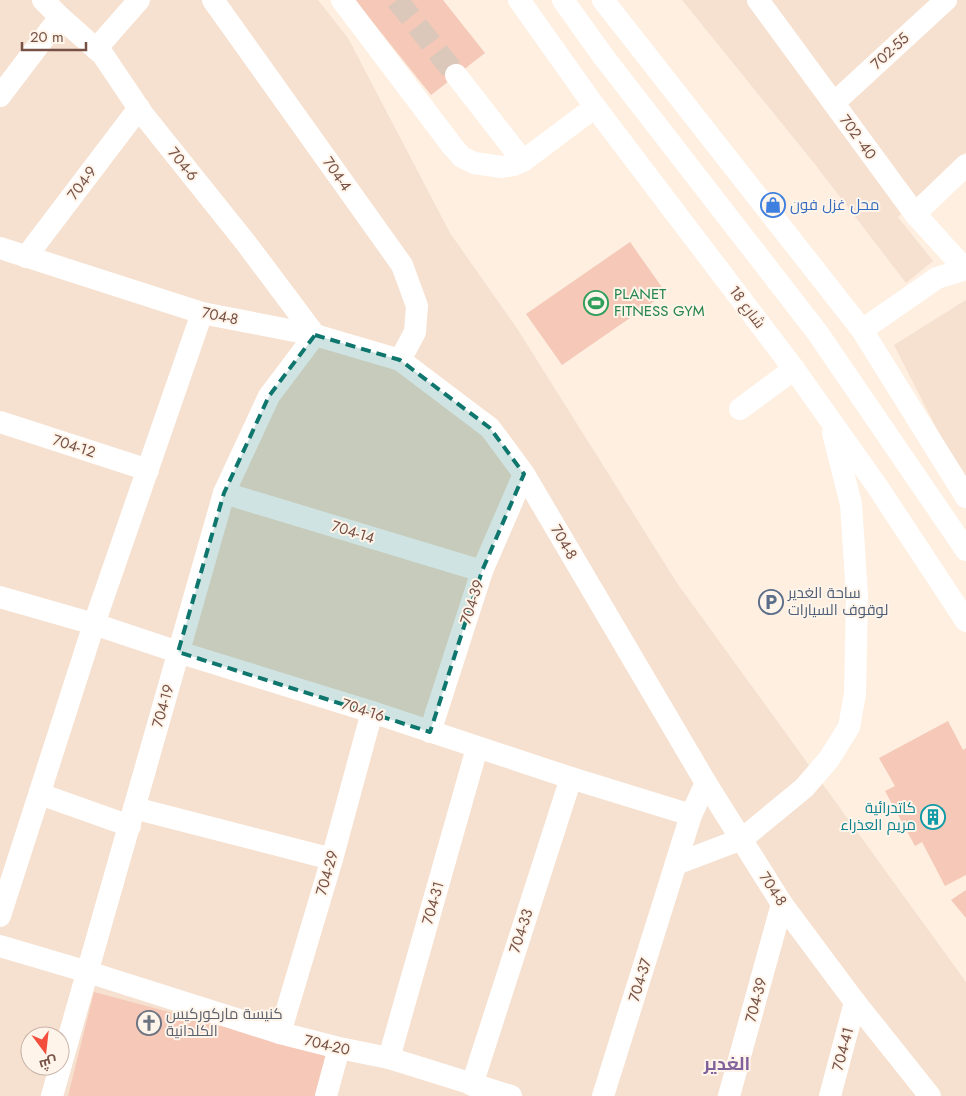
<svg xmlns="http://www.w3.org/2000/svg" width="966" height="1096" viewBox="0 0 966 1096" font-family="Jost,Cairo,sans-serif">
  <style>
    .residential { fill: #f6e0cf; fill-rule: evenodd }
    .building { fill: #f5c8b7 }
    .lines { fill: none; stroke-linecap: round; stroke-linejoin: round }
    .minor-tunnel { stroke: #dcc8ba; stroke-width: 22; stroke-dasharray: 22 11; stroke-linecap: butt }
    .minor { stroke: #fff; stroke-width: 22 }
    .marked { fill: #0f766e; fill-opacity: 0.2; stroke: #0f766e; stroke-width: 4; stroke-dasharray: 10 6; stroke-linejoin: round }
    .labels { text-anchor: middle; dominant-baseline: central; stroke-width: 4; stroke-linejoin: round; paint-order: stroke }
    .street-label { font-size: 15px; fill: #775146; stroke: #fff4e9 }
    .shop-label { font-size: 15px; fill: #366cbe; stroke: #fff4e9; text-anchor: start }
    .leisure-label { font-size: 15px; fill: #27864d; stroke: #fff4e9; text-anchor: start }
    .service-label { font-size: 15px; fill: #4e5e75; stroke: #fff4e9; text-anchor: start }
    .culture-label { font-size: 15px; fill: #0d838f; stroke: #fff4e9; text-anchor: end }
    .worship-label { font-size: 15px; fill: #5b616d; stroke: #fff4e9; text-anchor: start }
    .quarter-label { font-size: 18px; font-weight: bold; fill: #80619b; stroke: #fff4e9 }
  </style>
  <rect width="100%" height="100%" fill="#feefe1"/>
  <g class="residential">
    <path d="M0 0H318L348 38 450 233 518 330 677 583 966 982V1096H0ZM30 1036H60V1066H30Z"/>
    <polygon points="682,0 966,0 966,152 898,217 933,261 906,283 814,163"/>
    <polygon points="966,300 966,486 894,345"/>
  </g>
  <g class="building">
    <polygon points="355,0 443,0 485,53 431,95"/>
    <polygon points="630,242 666,293 562,365 526,314"/>
    <polygon points="948,721 963,750 966,748 966,875 945,886 922,842 915,846 885,791 895,786 879,758"/>
    <polygon points="966,890 966,918 951,900"/>
    <polygon points="94,992 327,1054 316,1096 68,1096"/>
  </g>
  <g class="lines">
    <polyline class="minor-tunnel" points="397,0 456,75"/>
    <g class="minor">
      <polyline points="43,0 60,17 103,55 142,113 246,243 315,335 269,396 224,493 52,1096"/>
      <polyline points="213,0 402,265 417,306 415,332 400,360"/>
      <polyline points="342,0 453,147 462,157 474,163 502,167 514,165 523,161 595,107"/>
      <polyline points="519,0 595,107 794,369 877,486 966,621"/>
      <polyline points="563,0 603,56 817,332 966,550"/>
      <polyline points="603,0 862,330 966,497"/>
      <polyline points="758,0 915,214 965,269"/>
      <polyline points="96,49 139,0"/>
      <polyline points="456,75 523,161"/>
      <polyline points="0,96 60,17"/>
      <polyline points="834,103 946,0"/>
      <polyline points="915,214 966,165"/>
      <polyline points="0,248 202,313 315,335 400,360 490,428 524,474 706,783 782,904 855,1002 930,1096"/>
      <polyline points="26,257 139,108"/>
      <polyline points="862,330 937,278 966,269"/>
      <polyline points="740,409 794,369"/>
      <polyline points="0,422 148,470"/>
      <polyline points="224,493 482,571"/>
      <polyline points="0,597 94,624 178,652 372,712 571,778 691,815 706,783"/>
      <polyline points="430,732 482,571 524,474"/>
      <polyline points="40,794 130,826"/>
      <polyline points="134,808 332,859"/>
      <polyline points="676,864 742,839 804,788 829,759 849,727 855,694 857,596 851,504 833,433"/>
      <polyline points="0,916 94,624 202,313"/>
      <polyline points="0,946 88,972 280,1033 339,1048 389,1058 511,1096"/>
      <polyline points="280,1033 332,859 372,712"/>
      <polyline points="389,1058 477,748"/>
      <polyline points="472,1085 571,778"/>
      <polyline points="326,1096 339,1048"/>
      <polyline points="603,1096 691,815"/>
      <polyline points="729,1096 782,904"/>
      <polyline points="830,1096 855,1002"/>
    </g>
  </g>
  <path class="marked" d="M315 335 400 360 490 428 524 474 482 571 430 732 178 652 224 493 269 396Z"/>
  <defs>
    <symbol id="shop-ring" viewBox="-11 -11 22 22"><circle r="9.5" fill="#fff4e9" stroke="#3f7fe0" stroke-width="1.5"/><path d="M-5-2.5h2.3a2.7 3.5 0 0 1 5.4 0H5L5.5 6h-11ZM-1.5-2.5h3a1.5 2.3 0 0 0-3 0Z" fill="#3f7fe0"/></symbol>
    <symbol id="stadium-ring" viewBox="-11 -11 22 22"><circle r="9.5" fill="#fff4e9" stroke="#2e9e5b" stroke-width="1.5"/><path d="M0-5a6.5 5 0 1 0 0 10a6.5 5 0 1 0 0-10ZM-3.5-1.8h7v3.6h-7Z" fill="#2e9e5b"/></symbol>
    <symbol id="parking-ring" viewBox="-11 -11 22 22"><circle r="9.5" fill="#fff4e9" stroke="#5c6f8a" stroke-width="1.5"/><path d="M-3.5-5.5H1a3.5 3.5 0 0 1 0 7H-1V5.5H-3.5ZM-1-3.4V-.6H.8a1.4 1.4 0 0 0 0-2.8Z" fill="#5c6f8a"/></symbol>
    <symbol id="building-ring" viewBox="-11 -11 22 22"><circle r="9.5" fill="#fff4e9" stroke="#0f9aa8" stroke-width="1.5"/><path d="M-4-6H4V6H1V3H-1V6H-4ZM-2.5-4.3h1.7v1.8h-1.7ZM.8-4.3h1.7v1.8H.8ZM-2.5-1h1.7V.8h-1.7ZM.8-1h1.7V.8H.8Z" fill="#0f9aa8"/></symbol>
    <symbol id="church-ring" viewBox="-11 -11 22 22"><circle r="9.5" fill="#fff4e9" stroke="#6b7280" stroke-width="1.5"/><path d="M-1.2-6h2.4v3.5h3.3v2.4h-3.3V6h-2.4V-.1h-3.3v-2.4h3.3Z" fill="#6b7280"/></symbol>
  </defs>
  <g fill-rule="evenodd">
    <use href="#shop-ring" x="759" y="191" width="28" height="28"/>
    <use href="#stadium-ring" x="582" y="289" width="28" height="28"/>
    <use href="#parking-ring" x="757" y="588" width="28" height="28"/>
    <use href="#building-ring" x="919" y="803" width="28" height="28"/>
    <use href="#church-ring" x="135" y="1009" width="28" height="28"/>
  </g>
  <g class="labels">
    <g class="street-label">
      <text transform="translate(890 51) rotate(-43)">702-55</text>
      <text transform="translate(858 137) rotate(54)">702 -40</text>
      <text transform="translate(183 164) rotate(51)">704-6</text>
      <text transform="translate(337 174) rotate(55)">704-4</text>
      <text transform="translate(82 183) rotate(-53)">704-9</text>
      <text transform="translate(747 307) rotate(53)">شارع 18</text>
      <text transform="translate(220 316) rotate(12)">704-8</text>
      <text transform="translate(74 446) rotate(18)">704-12</text>
      <text transform="translate(353 532) rotate(17)">704-14</text>
      <text transform="translate(564 542) rotate(60)">704-8</text>
      <text transform="translate(472 602) rotate(-72)">704-39</text>
      <text transform="translate(163 706) rotate(-74)">704-19</text>
      <text transform="translate(363 710) rotate(18)">704-16</text>
      <text transform="translate(327 873) rotate(-74)">704-29</text>
      <text transform="translate(773 889) rotate(57)">704-8</text>
      <text transform="translate(433 903) rotate(-74)">704-31</text>
      <text transform="translate(521 931) rotate(-72)">704-33</text>
      <text transform="translate(640 980) rotate(-73)">704-37</text>
      <text transform="translate(756 1000) rotate(-75)">704-39</text>
      <text transform="translate(327 1045) rotate(13)">704-20</text>
      <text transform="translate(843 1049) rotate(-75)">704-41</text>
    </g>
    <g class="shop-label">
      <text x="790" y="205">محل غزل فون</text>
    </g>
    <g class="leisure-label">
      <text x="614" y="294">PLANET<tspan x="614" dy="17">FITNESS GYM</tspan></text>
    </g>
    <g class="service-label">
      <text x="788" y="593">ساحة الغدير<tspan x="788" dy="17">لوقوف السيارات</tspan></text>
    </g>
    <g class="culture-label">
      <text x="916" y="808">كاتدرائية<tspan x="916" dy="17">مريم العذراء</tspan></text>
    </g>
    <g class="worship-label">
      <text x="166" y="1014">كنيسة ماركوركيس<tspan x="166" dy="17">الكلدانية</tspan></text>
    </g>
    <g class="quarter-label">
      <text x="727" y="1064">الغدير</text>
    </g>
  </g>
  <g transform="translate(45 1051) rotate(165)"><circle r="24" fill="#fff4e9" stroke="#c9b3a8"/>
  <path d="M0-4L9 19L0 12L-9 19Z" fill="#f24d3d"/>
  <text y="-8" font-size="14" font-weight="bold" text-anchor="middle" fill="#775146">ش</text>
  </g>
  <path d="M22 42v8h64v-8" fill="none" stroke="#775146" stroke-width="2.5"/>
  <text x="30" y="42" font-size="15" fill="#775146" stroke="#fff4e9" stroke-width="4" paint-order="stroke">20 m</text>
</svg>
